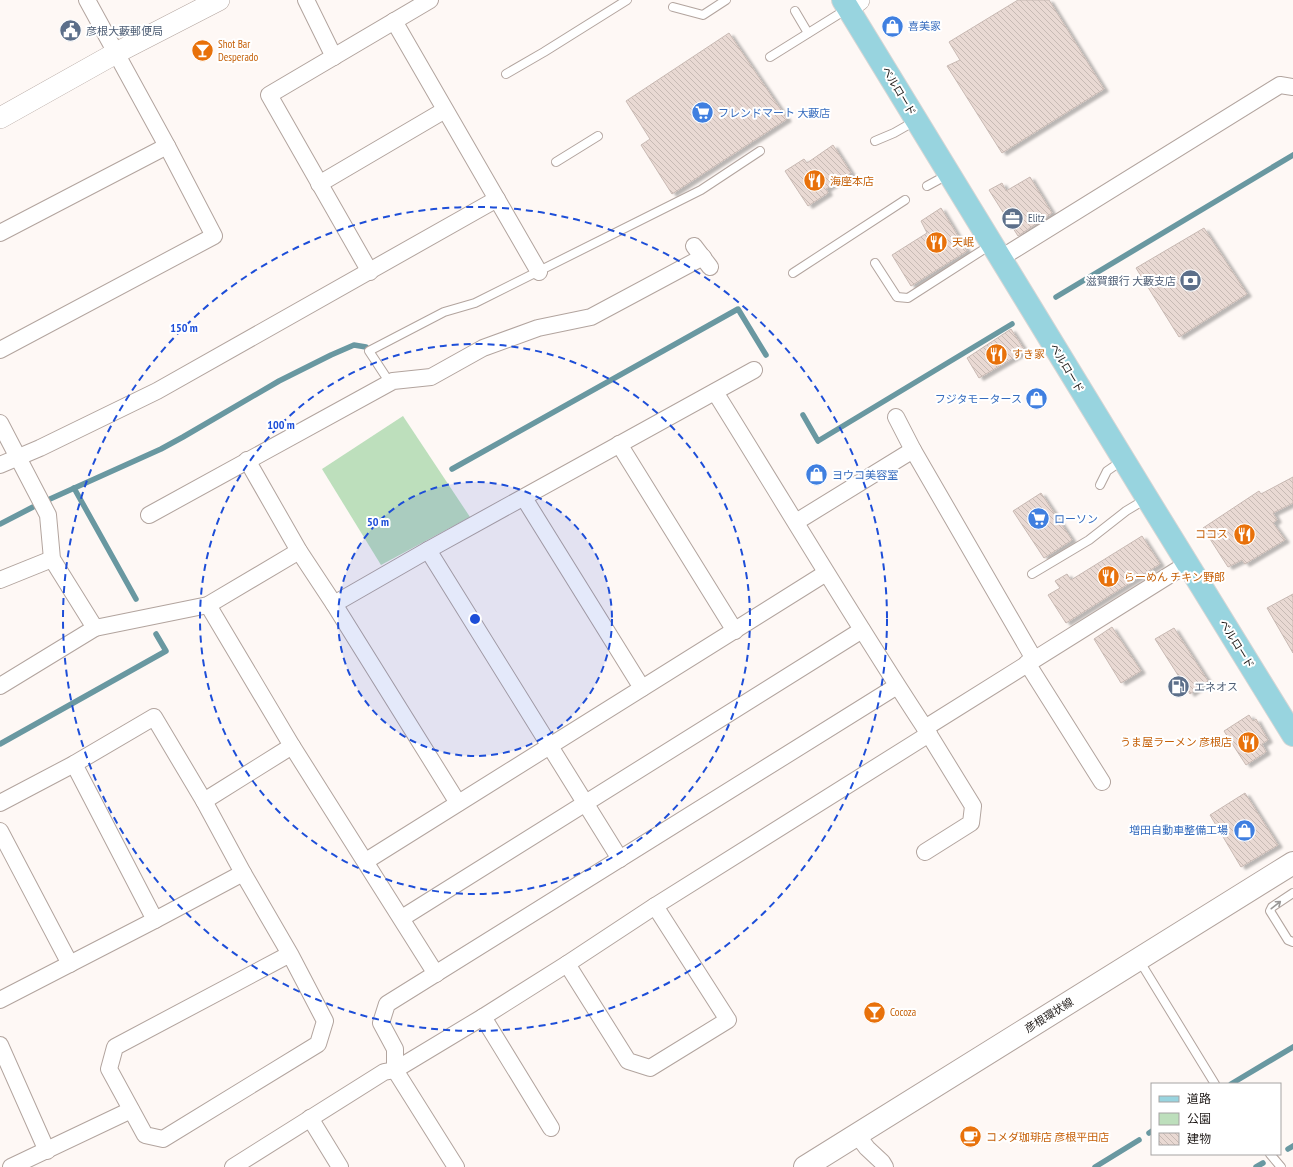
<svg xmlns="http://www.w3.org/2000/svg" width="1293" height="1167" viewBox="0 0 1293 1167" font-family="'PT Sans Narrow','Noto Sans JP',sans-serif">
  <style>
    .green { fill: #bddfbc }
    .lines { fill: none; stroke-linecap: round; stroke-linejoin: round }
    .stream { stroke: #6998a1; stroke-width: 5.5 }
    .building { fill: url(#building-back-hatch); stroke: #c8b9b3; filter: url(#shadow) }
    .service-casing { stroke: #b2a49e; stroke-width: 10 }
    .minor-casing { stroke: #b2a49e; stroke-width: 18 }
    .tertiary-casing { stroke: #b2a49e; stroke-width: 22 }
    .secondary-casing { stroke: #b2a49e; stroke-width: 24 }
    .primary-casing { stroke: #d7d6d5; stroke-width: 24 }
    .service { stroke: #fff; stroke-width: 8 }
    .minor { stroke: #fff; stroke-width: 16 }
    .tertiary { stroke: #fff; stroke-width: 21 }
    .secondary { stroke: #fff; stroke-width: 22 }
    .primary { stroke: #98d4df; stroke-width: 22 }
    .oneway { stroke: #9a9897 }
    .ring { fill: none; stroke: #1d4ed8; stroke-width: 2; stroke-dasharray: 7 5 }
    .labels { text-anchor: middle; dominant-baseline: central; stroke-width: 4; stroke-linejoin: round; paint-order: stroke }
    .shop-label { font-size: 11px; fill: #366cbe; stroke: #fff; text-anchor: start }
    .service-label { font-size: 11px; fill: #4e5e75; stroke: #fff; text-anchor: start }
    .food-label { font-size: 11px; fill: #c56008; stroke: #fff; text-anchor: start }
    .street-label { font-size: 11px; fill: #1f1a18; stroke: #fff }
    .centre { fill: #1d4ed8; stroke: #fff; stroke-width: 2 }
    .ring-label { font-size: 12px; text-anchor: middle; font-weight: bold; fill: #1d4ed8; stroke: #fff; stroke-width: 4; stroke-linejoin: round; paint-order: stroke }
  </style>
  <defs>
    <pattern id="building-back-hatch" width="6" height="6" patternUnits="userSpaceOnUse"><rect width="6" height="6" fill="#e9d9d3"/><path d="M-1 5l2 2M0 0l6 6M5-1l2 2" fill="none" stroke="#c7bab4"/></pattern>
    <filter id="shadow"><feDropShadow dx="4.5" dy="2.5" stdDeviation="1" flood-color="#0004"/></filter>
  </defs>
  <rect width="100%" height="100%" fill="#fef8f5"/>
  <polygon class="green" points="403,416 470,517 381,565 322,469"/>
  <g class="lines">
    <g class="stream">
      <polyline points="1056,297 1293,155"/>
      <polyline points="803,415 818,441 1012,324"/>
      <polyline points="452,469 738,309 766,355"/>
      <polyline points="74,488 136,599"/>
      <polyline points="50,499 161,449 183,437 279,381 331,355 354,345 366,347"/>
      <polyline points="0,524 33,507"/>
      <polyline points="0,744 166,651 156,634"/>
      <polyline points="1231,1084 1293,1047"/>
      <polyline points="1149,1133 1152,1131"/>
      <polyline points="1288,1149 1293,1146"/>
      <polyline points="1095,1167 1139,1140"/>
      <polyline points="1256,1167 1263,1163"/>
    </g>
  </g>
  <g class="building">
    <polygon points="1018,0 1049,0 1104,89 1002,153 947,66 960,60 949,42"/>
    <polygon points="729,33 787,119 672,194 641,145 650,139 626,101"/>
    <polygon points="833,145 851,173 826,189 828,193 808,206 785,171 804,159 807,163"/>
    <polygon points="1030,177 1052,213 1018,236 989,190 1002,183 1006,191"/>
    <polygon points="941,208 967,251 911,286 892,255 927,233 921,221"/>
    <polygon points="1204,228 1247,294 1179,337 1136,268"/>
    <polygon points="1011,329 1025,351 979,378 967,358"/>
    <polygon points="1293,477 1293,503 1273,513 1277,520 1273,523 1285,540 1245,564 1242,560 1228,567 1203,528 1259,491 1261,494"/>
    <polygon points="1041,493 1072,540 1044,558 1013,511"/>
    <polygon points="1142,536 1160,564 1066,623 1048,595 1060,588 1055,581 1067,574 1071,580"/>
    <polygon points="1293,594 1293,653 1267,608"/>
    <polygon points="1112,627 1141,671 1121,683 1094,639"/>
    <polygon points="1174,628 1208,681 1190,694 1155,639"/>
    <polygon points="1249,715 1253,721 1256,719 1268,740 1262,744 1266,752 1246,765 1224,731"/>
    <polygon points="1245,793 1278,845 1241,867 1210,815"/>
  </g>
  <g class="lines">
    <defs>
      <g id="service">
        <polyline points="673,7 703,15 726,0"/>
        <polyline points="795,11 808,33"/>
        <polyline points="770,57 847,9"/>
        <polyline points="506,74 544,52 627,0"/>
        <polyline points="875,141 894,133 915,121"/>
        <polyline points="556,162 598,136"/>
        <polyline points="927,186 949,174"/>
        <polyline points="875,263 897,297 908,298 992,244"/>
        <polyline points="793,273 905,200"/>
        <polyline points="390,383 369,351 444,312 475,303 701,190 760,151"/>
        <polyline points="1100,485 1107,471 1123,460"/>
        <polyline points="1032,574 1089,540 1126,511 1146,499"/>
        <polyline points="1293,893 1272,907 1270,911 1288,940 1293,942"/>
        <polyline points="1139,960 1215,1084"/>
        <polyline points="1270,1154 1281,1167"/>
      </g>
      <g id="minor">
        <polyline points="306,0 334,57"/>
        <polyline points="394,21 539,272"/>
        <polyline points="319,184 445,110"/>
        <polyline points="0,233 167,146"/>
        <polyline points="694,246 710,267"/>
        <polyline points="1001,258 1280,85 1293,87"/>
        <polyline points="370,272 269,95 430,0"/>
        <polyline points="0,350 214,236 167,146 87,0"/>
        <path d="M715 392C785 504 852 617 925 728L1187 564"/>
        <polyline points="896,417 913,450"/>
        <polyline points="0,423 48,515 52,559 95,628"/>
        <polyline points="619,444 735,631"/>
        <polyline points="247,460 299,551 334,604 458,803"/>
        <polyline points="0,465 40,448 157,391 497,199"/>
        <polyline points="524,498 642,688"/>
        <polyline points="149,515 393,381 431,377 483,348 538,328 591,317 703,257"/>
        <polyline points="796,522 913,450 1034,659"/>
        <polyline points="428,550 620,859"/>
        <polyline points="0,580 52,559"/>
        <polyline points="334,604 428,550 754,370"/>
        <polyline points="208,605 292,746 436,974"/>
        <polyline points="1027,663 1102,782"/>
        <polyline points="0,686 95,628 208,605 299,551"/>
        <polyline points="925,728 973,806 971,823 925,852"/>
        <polyline points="74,764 155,920"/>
        <polyline points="204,801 292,746"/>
        <polyline points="0,803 74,764 154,717 204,801 243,873 290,954 325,1021 318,1044 163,1139 145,1135 109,1069 115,1047 290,954"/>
        <polyline points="0,831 70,964"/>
        <polyline points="366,861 826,573"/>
        <polyline points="402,918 862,630"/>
        <polyline points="567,964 628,1061 650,1068 728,1020 655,906"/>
        <polyline points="0,1000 155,920 243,873"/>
        <polyline points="483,1017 551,1128"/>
        <polyline points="0,1045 47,1151"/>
        <polyline points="310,1118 340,1167"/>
        <polyline points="857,1135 867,1148 882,1162 885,1167"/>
        <polyline points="11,1167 131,1110"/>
        <polyline points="233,1167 384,1072 395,1070 483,1017 567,964 655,906 929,734"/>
        <polyline points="456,1167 395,1070 395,1049 381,1023 387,1004 897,686"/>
      </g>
      <g id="tertiary">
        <polyline points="848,8 859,0"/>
        <polyline points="0,118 116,53 219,0"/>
      </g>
      <polyline id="secondary" points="805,1167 1293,863"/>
      <polyline id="primary" points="843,0 1147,498 1293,735"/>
    </defs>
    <use href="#service" class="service-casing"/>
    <use href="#minor" class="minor-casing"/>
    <use href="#tertiary" class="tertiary-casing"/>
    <use href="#secondary" class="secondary-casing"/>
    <use href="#primary" class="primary-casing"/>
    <use href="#service" class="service"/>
    <use href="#minor" class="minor"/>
    <use href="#tertiary" class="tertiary"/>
    <use href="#secondary" class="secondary"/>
    <use href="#primary" class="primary"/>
  </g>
  <defs><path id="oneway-shaft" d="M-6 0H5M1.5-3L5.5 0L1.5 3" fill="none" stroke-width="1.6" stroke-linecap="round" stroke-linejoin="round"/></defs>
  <use class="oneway" href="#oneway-shaft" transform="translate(1276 905) rotate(-38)"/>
  <circle cx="475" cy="619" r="137" fill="#1d4ed8" fill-opacity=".12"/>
  <g class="ring">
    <circle cx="475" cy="619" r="137"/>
    <circle cx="475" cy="619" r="275"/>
    <circle cx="475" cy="619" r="412"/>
  </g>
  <defs>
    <symbol id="shop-disc" viewBox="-11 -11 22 22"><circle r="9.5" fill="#3f7fe0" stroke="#fff"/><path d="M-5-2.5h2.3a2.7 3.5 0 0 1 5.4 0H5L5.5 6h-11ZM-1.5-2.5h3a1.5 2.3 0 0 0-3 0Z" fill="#fff"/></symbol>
    <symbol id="civic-disc" viewBox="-11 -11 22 22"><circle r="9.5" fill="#5c6f8a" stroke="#fff"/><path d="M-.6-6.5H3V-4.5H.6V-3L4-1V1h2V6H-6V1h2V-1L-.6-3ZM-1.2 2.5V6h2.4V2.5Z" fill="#fff"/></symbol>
    <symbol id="bar-disc" viewBox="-11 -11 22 22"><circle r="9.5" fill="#e8710a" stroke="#fff"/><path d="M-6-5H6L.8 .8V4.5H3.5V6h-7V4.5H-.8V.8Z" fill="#fff"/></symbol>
    <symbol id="supermarket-disc" viewBox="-11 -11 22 22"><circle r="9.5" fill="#3f7fe0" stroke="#fff"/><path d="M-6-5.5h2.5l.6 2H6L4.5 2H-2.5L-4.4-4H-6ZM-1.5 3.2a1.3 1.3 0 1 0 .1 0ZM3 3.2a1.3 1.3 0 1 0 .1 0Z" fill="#fff"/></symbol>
    <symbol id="restaurant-disc" viewBox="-11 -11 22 22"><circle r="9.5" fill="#e8710a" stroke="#fff"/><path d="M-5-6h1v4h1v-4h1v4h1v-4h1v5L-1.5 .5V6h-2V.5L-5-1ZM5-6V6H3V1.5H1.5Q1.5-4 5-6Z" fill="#fff"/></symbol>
    <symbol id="office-disc" viewBox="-11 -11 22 22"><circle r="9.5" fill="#5c6f8a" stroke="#fff"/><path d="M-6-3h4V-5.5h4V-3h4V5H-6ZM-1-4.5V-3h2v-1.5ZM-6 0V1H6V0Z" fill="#fff"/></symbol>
    <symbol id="bank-disc" viewBox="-11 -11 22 22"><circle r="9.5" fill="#5c6f8a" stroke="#fff"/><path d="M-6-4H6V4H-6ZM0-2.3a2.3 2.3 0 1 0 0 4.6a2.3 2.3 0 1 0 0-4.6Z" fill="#fff"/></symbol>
    <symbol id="fuel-disc" viewBox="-11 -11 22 22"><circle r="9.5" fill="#5c6f8a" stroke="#fff"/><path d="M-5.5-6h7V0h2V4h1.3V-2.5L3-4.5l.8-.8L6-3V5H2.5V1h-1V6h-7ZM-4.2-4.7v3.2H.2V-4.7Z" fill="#fff"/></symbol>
    <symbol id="cafe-disc" viewBox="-11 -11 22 22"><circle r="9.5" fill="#e8710a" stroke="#fff"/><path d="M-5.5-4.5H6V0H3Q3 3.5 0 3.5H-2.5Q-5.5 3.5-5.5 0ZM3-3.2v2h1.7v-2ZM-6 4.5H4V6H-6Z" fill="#fff"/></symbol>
  </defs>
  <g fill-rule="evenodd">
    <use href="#shop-disc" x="880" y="14" width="25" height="25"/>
    <use href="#civic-disc" x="58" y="18" width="25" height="25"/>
    <use href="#bar-disc" x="190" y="38" width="25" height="25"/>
    <use href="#supermarket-disc" x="690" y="100" width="25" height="25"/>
    <use href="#restaurant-disc" x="802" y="168" width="25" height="25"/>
    <use href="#office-disc" x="1000" y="206" width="25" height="25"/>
    <use href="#restaurant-disc" x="924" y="230" width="25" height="25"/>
    <use href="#bank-disc" x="1178" y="268" width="25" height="25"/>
    <use href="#restaurant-disc" x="984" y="342" width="25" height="25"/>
    <use href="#shop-disc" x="1024" y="386" width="25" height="25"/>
    <use href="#shop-disc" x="804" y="462" width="25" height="25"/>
    <use href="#supermarket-disc" x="1026" y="506" width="25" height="25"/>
    <use href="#restaurant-disc" x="1232" y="522" width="25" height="25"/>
    <use href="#restaurant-disc" x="1096" y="564" width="25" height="25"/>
    <use href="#fuel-disc" x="1166" y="674" width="25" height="25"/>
    <use href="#restaurant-disc" x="1236" y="730" width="25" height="25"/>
    <use href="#shop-disc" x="1232" y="818" width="25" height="25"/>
    <use href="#bar-disc" x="862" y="1000" width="25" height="25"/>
    <use href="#cafe-disc" x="958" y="1124" width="25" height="25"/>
  </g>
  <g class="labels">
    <g class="shop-label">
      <text x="908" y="26">喜美家</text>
      <text x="718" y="113">フレンドマート 大藪店</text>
      <text x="1022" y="399" text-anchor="end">フジタモータース</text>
      <text x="832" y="475">ヨウコ美容室</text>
      <text x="1054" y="519">ローソン</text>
      <text x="1228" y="830" text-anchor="end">増田自動車整備工場</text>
    </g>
    <g class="service-label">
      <text x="86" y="31">彦根大藪郵便局</text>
      <text x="1028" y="218">Elitz</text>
      <text x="1176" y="281" text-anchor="end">滋賀銀行 大藪支店</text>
      <text x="1194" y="687">エネオス</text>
    </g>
    <g class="food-label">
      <text x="218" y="44">Shot Bar<tspan x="218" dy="13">Desperado</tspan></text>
      <text x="830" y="181">海座本店</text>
      <text x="952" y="242">天岷</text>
      <text x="1012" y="354">すき家</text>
      <text x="1228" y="534" text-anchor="end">ココス</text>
      <text x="1124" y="577">らーめん チキン野郎</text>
      <text x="1232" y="742" text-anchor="end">うま屋ラーメン 彦根店</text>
      <text x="890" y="1012">Cocoza</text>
      <text x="986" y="1137">コメダ珈琲店 彦根平田店</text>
    </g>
    <g class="street-label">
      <text transform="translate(899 91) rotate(59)">ベルロード</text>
      <text transform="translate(1067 368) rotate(59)">ベルロード</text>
      <text transform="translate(1237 644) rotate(58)">ベルロード</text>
      <text transform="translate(1049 1015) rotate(-32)">彦根環状線</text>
    </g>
  </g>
  <circle cx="475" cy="619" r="6" class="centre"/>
  <g class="ring-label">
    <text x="184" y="332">150 m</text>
    <text x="281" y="429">100 m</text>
    <text x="378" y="526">50 m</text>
  </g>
  <rect x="1151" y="1083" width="130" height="72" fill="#ffffff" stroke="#a5a3a3"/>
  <rect x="1159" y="1096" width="20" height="6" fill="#98d4df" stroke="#a5a3a3"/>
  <text x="1187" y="1103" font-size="12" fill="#1f1a18">道路</text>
  <rect x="1159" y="1113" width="20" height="12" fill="#bddfbc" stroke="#a5a3a3"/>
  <text x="1187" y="1123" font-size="12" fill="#1f1a18">公園</text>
  <rect x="1159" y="1133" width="20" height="12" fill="url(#building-back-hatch)" stroke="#a5a3a3"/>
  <text x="1187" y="1143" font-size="12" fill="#1f1a18">建物</text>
</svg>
